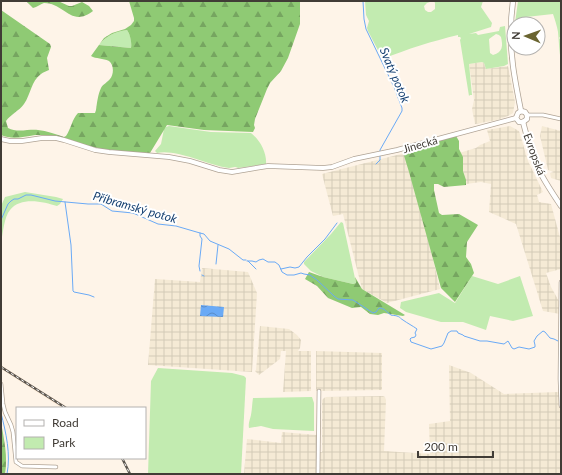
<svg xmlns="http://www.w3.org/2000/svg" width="562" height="475" viewBox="0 0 562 475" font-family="Lato,sans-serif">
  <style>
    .industrial { fill: url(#industrial-grid) }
    .built { fill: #fcead5 }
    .green { fill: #c2ebb0; fill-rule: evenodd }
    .forest { fill: url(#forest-firs); fill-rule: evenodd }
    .water { fill: url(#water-waves) }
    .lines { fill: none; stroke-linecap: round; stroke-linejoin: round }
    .stream { stroke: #6aaaf6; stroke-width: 1 }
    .street-casing { stroke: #afa395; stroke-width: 4.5 }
    .secondary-casing { stroke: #afa395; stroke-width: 5.5 }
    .primary-casing { stroke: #afa395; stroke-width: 6 }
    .street { stroke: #fff; stroke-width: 3 }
    .secondary { stroke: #fff; stroke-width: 4 }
    .primary { stroke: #fff; stroke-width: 4.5 }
    .rail-casing { stroke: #5a544d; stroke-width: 2.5 }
    .rail { stroke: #fff; stroke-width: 1; stroke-dasharray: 3; stroke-linecap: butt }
    .labels { text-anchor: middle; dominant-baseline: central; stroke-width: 4; stroke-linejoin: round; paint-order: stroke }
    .street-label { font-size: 11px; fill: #413c36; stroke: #fff }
    .water-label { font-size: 12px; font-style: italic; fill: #164172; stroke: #fff }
  </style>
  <defs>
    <pattern id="industrial-grid" width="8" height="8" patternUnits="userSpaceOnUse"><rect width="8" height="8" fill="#f5ead5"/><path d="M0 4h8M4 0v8" fill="none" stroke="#d3cab7"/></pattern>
    <pattern id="forest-firs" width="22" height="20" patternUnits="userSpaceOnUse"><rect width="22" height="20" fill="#8fca74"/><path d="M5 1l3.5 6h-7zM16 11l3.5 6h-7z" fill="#76a560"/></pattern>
    <pattern id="water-waves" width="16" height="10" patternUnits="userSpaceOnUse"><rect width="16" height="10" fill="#6aaaf6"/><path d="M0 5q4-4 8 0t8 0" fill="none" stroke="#598cc8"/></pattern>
  </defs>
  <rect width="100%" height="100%" fill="#fef4e8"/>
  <g class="industrial">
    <polygon points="482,62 484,63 486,69 508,66 515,102 513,113 508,116 497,120 475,124 472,109 474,100 469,64"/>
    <polygon points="510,126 519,131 528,161 543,192 537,195 539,202 551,204 561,241 561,269 546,273 551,287 560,303 560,314 543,311 516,224 489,212 491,184 481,182 466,184 459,153 476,148 480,145 490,141 487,130"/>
    <polygon points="542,126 561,131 561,181 551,178 550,173 554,172 548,170 540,136"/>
    <polygon points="405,153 424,220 440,289 387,303 362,289 343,214 333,216 322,174"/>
    <polygon points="202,268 248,272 257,293 252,372 148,365 155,279 200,282"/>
    <polygon points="260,326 289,329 297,335 301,340 300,348 298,351 311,351 311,391 283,392 286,351 281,351 280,359 259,375 255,371 256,370"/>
    <polygon points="316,351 382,353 382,390 316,391"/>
    <polygon points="449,365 471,373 504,394 559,392 561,407 561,474 244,474 247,439 281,443 282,432 317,435 317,452 322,452 322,400 324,398 326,397 383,396 385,397 386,400 384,451 430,454 429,424 450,421"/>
  </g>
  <polygon class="built" points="1,365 32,385 69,408 62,408 1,369"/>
  <g class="green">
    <path d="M365 1H433L427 3 424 6 425 10 428 12H431L435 9V3L434 1H483L481 7 492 23 491 27 469 34 476 33 478 35 499 31 500 27 505 26 508 64 504 66 486 69 484 63 482 62 469 64 472 95H470L469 96 460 40 461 38 460 37H458V35C433 41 407 49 383 59L381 56 368 31 367 28 369 21 366 15ZM496 34 499 35 501 37C503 46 503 52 493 55L490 53 489 39Z"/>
    <path d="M518 1H561V37H560L559 38 560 39 561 38V61C559 51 559 42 558 32 557 26 555 20 553 14L526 17 515 23Z"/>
    <path d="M127 30C130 34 132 42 131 48L99 45C107 35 115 32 127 30Z"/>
    <path d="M169 126 211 132 251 133C260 140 267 153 266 164L238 168C234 166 233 168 229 168 227 168 225 167 223 167 204 163 175 149 157 153L155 151 161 144 164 129 166 127Z"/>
    <path d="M25 192 56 197 63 199 60 204 57 206C44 202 21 196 10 210 4 217 3 233 1 243V206L5 197Z"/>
    <polygon points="341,222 343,223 356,283 353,284 323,277 311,271 304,264 304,262 331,234"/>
    <polygon points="472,276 498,284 520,276 533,316 513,321 490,316 486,330 463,322 441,322 406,312 400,308 401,302 439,293 455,303"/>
    <polygon points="158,368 232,373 244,376 246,378 241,474 148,474 151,381"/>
    <path d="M312 397 314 403V431L273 429 261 426 249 428C248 423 250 420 251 415 252 410 252 404 253 398Z"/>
  </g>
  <g class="forest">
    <path d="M26 1H58L69 6H72L82 2 89 6 93 11C71 28 65 3 44 3 41 4 37 7 33 8Z"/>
    <path d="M129 1H300V24L288 58 281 71 270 83 267 89 255 119 254 125 255 128 253 132 204 130 167 125 150 153C130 152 109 152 89 146 78 143 68 138 56 136 49 135 41 135 35 135 23 137 12 140 1 135V10L50 44 51 47 47 58 49 70C47 71 43 72 41 74 31 81 31 94 24 104 19 111 11 114 6 121L8 128C17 133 28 129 38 130 47 131 55 134 64 137L66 136C71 129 72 119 78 113H95L96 110C97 103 98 94 101 88 103 84 108 82 110 79 114 74 114 65 109 61 103 58 96 59 91 56L104 38 112 33 125 29 131 25 134 21V18ZM127 30C130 34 132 43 131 48L99 45C107 35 115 32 127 30Z"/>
    <polygon points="456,136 459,141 459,149 463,157 463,171 466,180 466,185 444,187 438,184 434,184 434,190 439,213 442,215 459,214 478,225 467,242 466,257 471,264 474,273 455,302 441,288 409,172 402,149"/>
    <polygon points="309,272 323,277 353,284 356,283 355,277 362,289 405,315 403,316 384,313 378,315 370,314 361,307 352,308 328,298 317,286 305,279"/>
    <path d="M1 422C4 439 8 457 5 474H1Z"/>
  </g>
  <polygon class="water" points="201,305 224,307 223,317 200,316"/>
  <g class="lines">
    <g class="stream">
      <polyline points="363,1 364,19 366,29 394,87 402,108 402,111 380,150 380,152"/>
      <polyline points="376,164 380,160 380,156"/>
      <polyline points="65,202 71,245 73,291 74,292 89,295 94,297"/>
      <polyline points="1,220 8,204 11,201 14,199 18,199 26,195 31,195 55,201 88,204 101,204 112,211 133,213 158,224 176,226 200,233 204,234 210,241 229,249 243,260 246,260"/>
      <path d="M247 261H252L256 262 259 260 263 259 268 262H275L279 265 282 272 287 275H294L301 273 304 274 310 275 317 280 334 296 338 299 353 300 373 313 376 312 379 308C385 308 386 312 391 315 393 316 394 315 397 316 402 318 398 317 403 320 407 323 413 326 417 329L415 333 416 335 415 337 411 338 410 339 411 342 431 349 442 346 444 343 448 333 451 331H457L458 333 463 335 464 336 480 341H487L504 344 508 341 512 348 514 349 519 347 529 349 535 347V345L534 341 537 336 543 331 545 332 550 338 554 339 558 341"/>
      <polyline points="248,261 256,269"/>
      <polyline points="216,264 218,245"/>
      <polyline points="281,269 290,267 295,268 299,267 307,257 325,239 337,223"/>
      <polyline points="200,271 199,266 202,239 200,236 200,233"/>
      <polyline points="202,275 204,276"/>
      <path d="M1 413C6 433 11 454 7 474"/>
    </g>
    <defs>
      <g id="street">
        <polyline points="527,115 543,115 561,119"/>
        <polyline points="561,282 560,379 561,406"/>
        <polyline points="1,384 3,404 5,412 11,425 13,432 16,462 22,466 56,467"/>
        <polyline points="318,474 319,391"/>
      </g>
      <polyline id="secondary" points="1,139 10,141 22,141 42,138 56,138 64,140 95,150 109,152 169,157 190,161 219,170 232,172 268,166 323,168 332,167 354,159 397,150 516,118"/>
      <g id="primary">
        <path d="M513 1C510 23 510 44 513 66 515 81 518 96 521 111"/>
        <polyline points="521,111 518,113 516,118 519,122 523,122"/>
        <polyline points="521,111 525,112 527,115 527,119 523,122"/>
        <path d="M523 122C527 138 531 153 538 168 544 181 553 194 561 206"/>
      </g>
    </defs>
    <use href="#street" class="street-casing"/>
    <use href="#secondary" class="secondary-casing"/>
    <use href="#primary" class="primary-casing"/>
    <use href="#street" class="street"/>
    <use href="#secondary" class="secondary"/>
    <use href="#primary" class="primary"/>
    <defs>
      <g id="rail">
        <polyline points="1,367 66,408"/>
        <polyline points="122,458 130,474"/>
      </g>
    </defs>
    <use href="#rail" class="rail-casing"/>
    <use href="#rail" class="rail"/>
  </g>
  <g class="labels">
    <g class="street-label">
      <text transform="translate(420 144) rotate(-16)">Jinecká</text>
      <text transform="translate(535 154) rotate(70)">Evropská</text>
    </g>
    <g class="water-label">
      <text transform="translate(395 75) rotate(67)">Svatý potok</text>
      <text transform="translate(135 207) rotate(16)">Příbramský potok</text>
    </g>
  </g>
  <rect width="562" height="475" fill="none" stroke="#413c36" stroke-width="4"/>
  <rect x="16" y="407" width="130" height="52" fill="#ffffff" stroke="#b3b1af"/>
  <rect x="24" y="420" width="20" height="6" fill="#ffffff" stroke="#b3b1af"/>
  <text x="52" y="427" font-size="12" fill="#413c36">Road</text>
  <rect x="24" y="437" width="20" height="12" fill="#c2ebb0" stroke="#b3b1af"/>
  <text x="52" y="447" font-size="12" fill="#413c36">Park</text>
  <g transform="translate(526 36) rotate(272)"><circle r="19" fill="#ffffff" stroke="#b3b1af"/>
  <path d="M0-3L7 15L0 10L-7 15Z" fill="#6a6430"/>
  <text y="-6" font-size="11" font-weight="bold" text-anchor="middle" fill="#413c36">N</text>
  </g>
  <path d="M418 451v6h75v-6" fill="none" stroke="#413c36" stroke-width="2"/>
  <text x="424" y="451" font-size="12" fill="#413c36" stroke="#ffffff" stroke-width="3" paint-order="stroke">200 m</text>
</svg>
